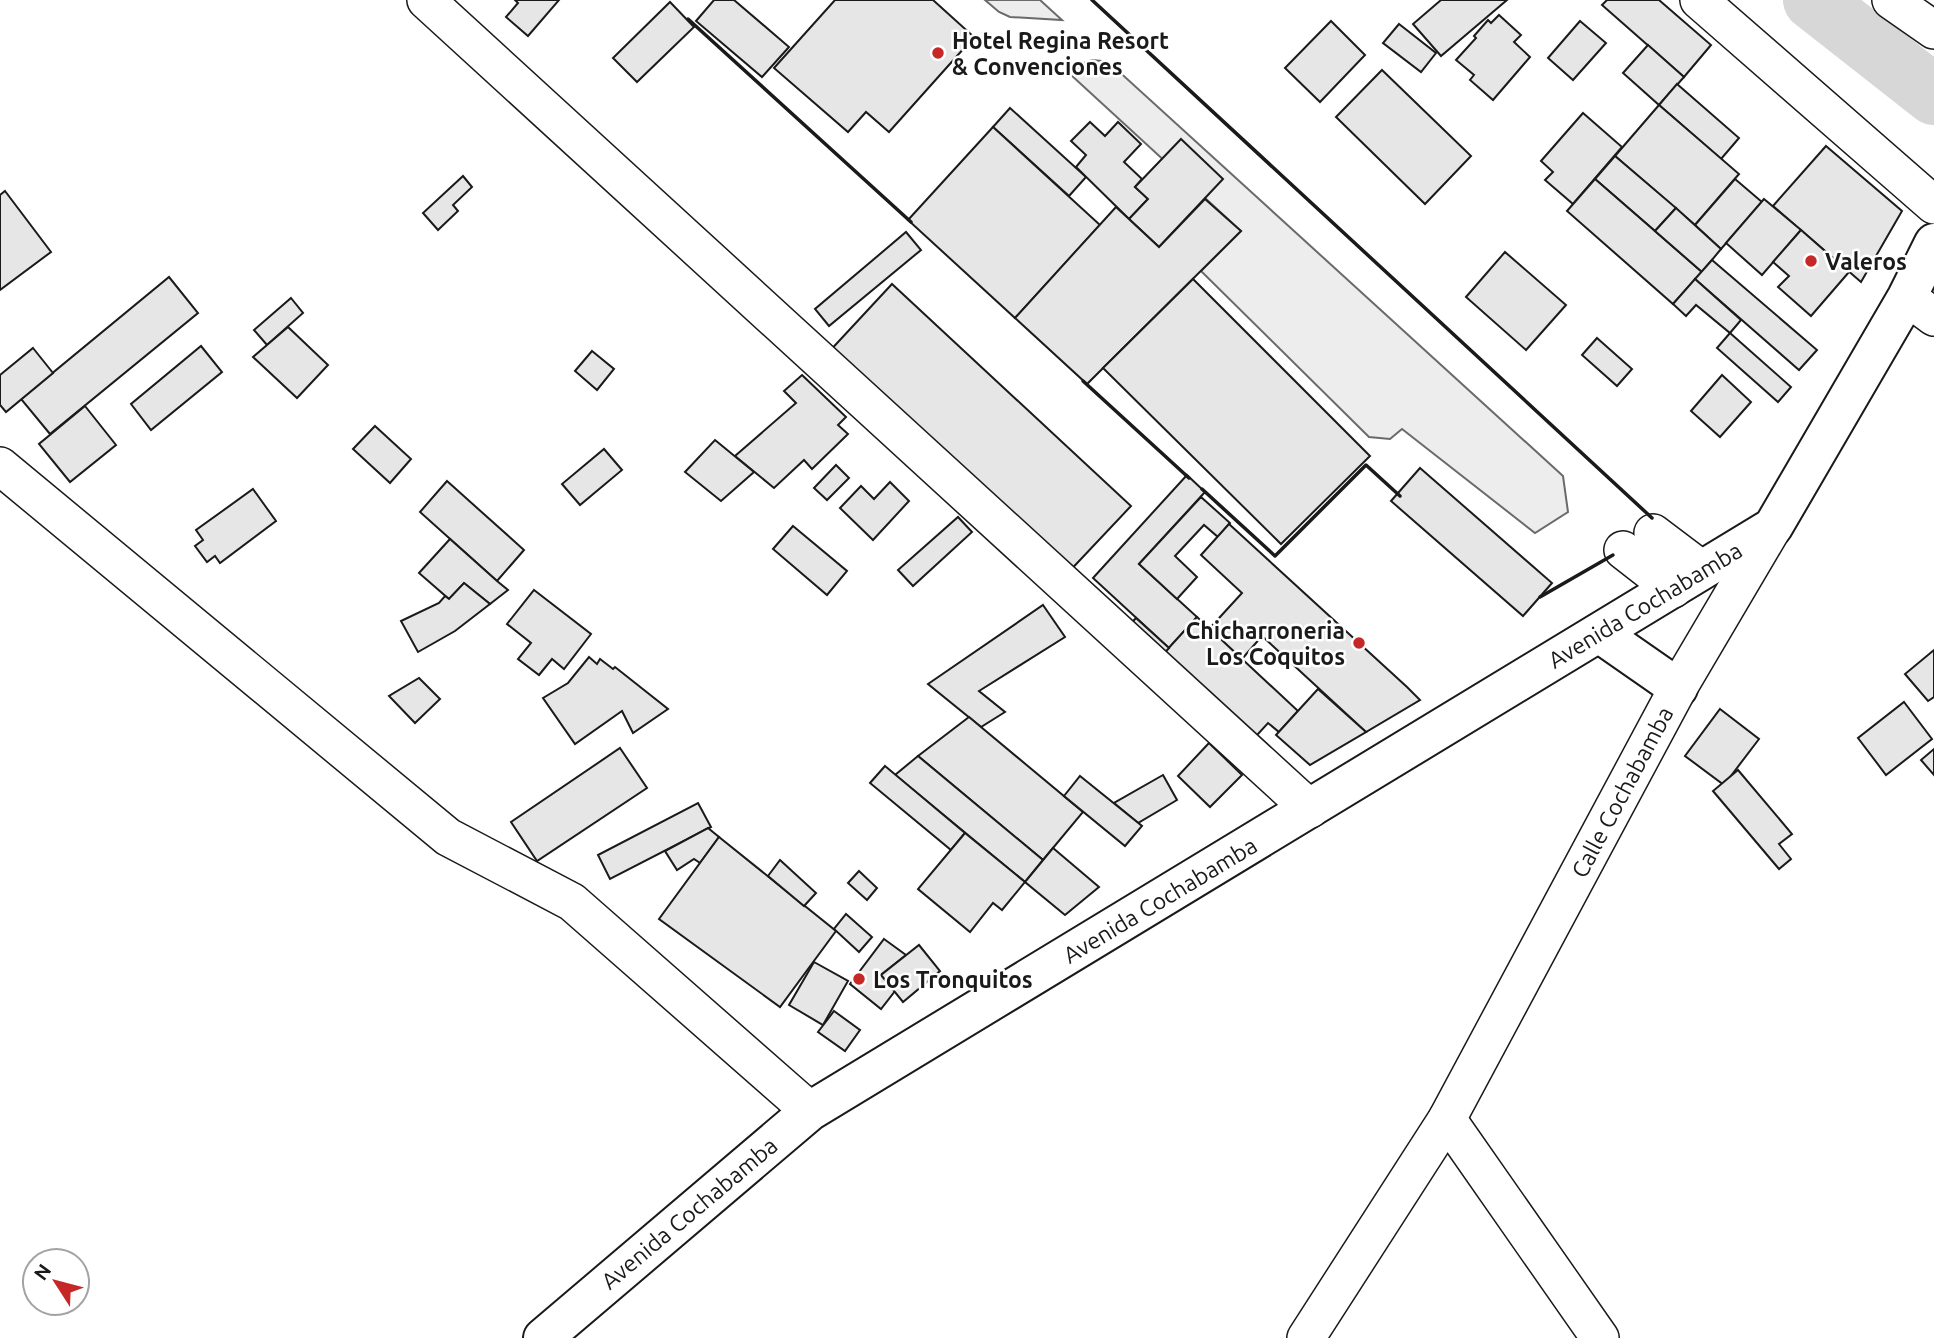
<svg xmlns="http://www.w3.org/2000/svg" width="1934" height="1338" viewBox="0 0 1934 1338" font-family="Ubuntu,sans-serif">
  <style>
    .built { fill: #ededed; stroke: #6a6a6a; stroke-width: 2 }
    .lines { fill: none; stroke-linecap: round; stroke-linejoin: round }
    .river { stroke: #d7d7d7; stroke-width: 60 }
    .building { fill: #e6e6e6; stroke: #1a1a1a; stroke-width: 2 }
    .minor-casing { stroke: #1a1a1a; stroke-width: 40 }
    .major-casing { stroke: #1a1a1a; stroke-width: 42 }
    .minor { stroke: #fff; stroke-width: 37 }
    .major { stroke: #fff; stroke-width: 38 }
    .wall { stroke: #1a1a1a; stroke-width: 3.5 }
    .poi-dot { fill: #c62828; stroke: #fff; stroke-width: 2.5 }
    .labels { text-anchor: middle; dominant-baseline: central; stroke-width: 5; stroke-linejoin: round; paint-order: stroke }
    .poi-label { font-size: 23px; font-weight: bold; fill: #1a1a1a; stroke: #fff; text-anchor: start }
    .street-label { font-size: 23px; fill: #1a1a1a; stroke: #fff }
  </style>
  <rect width="100%" height="100%" fill="#fff"/>
  <g class="built">
    <polygon points="985,0 1040,0 1062,20 1010,17 999,12"/>
    <polygon points="1092,60 1102,61 1114,67 1563,476 1568,512 1535,533 1402,429 1390,439 1369,437 1201,271 1241,231 1071,75 1083,63"/>
  </g>
  <g class="lines">
    <polyline class="river" points="1813,0 1934,95"/>
  </g>
  <g class="building">
    <polygon points="515,0 559,0 528,36 506,17 518,3"/>
    <polygon points="714,0 734,0 789,47 762,77 696,21"/>
    <polygon points="835,0 933,0 974,37 889,132 866,112 848,132 774,68"/>
    <polygon points="1441,0 1507,0 1441,56 1413,24"/>
    <polygon points="1607,0 1659,0 1711,45 1684,77 1602,5"/>
    <polygon points="670,2 694,27 637,82 613,58"/>
    <polygon points="1499,15 1521,35 1514,42 1530,57 1493,100 1470,80 1474,75 1456,60 1476,38 1474,36 1488,20 1491,23"/>
    <polygon points="1331,21 1365,55 1320,102 1285,68"/>
    <polygon points="1580,21 1606,43 1573,80 1548,58"/>
    <polygon points="1399,24 1436,53 1421,72 1383,43"/>
    <polygon points="1648,45 1684,77 1659,105 1623,73"/>
    <polygon points="1382,70 1471,156 1425,204 1336,117"/>
    <polygon points="1677,84 1739,138 1721,159 1659,105"/>
    <polygon points="1659,105 1739,174 1695,225 1615,156"/>
    <polygon points="1010,108 1086,177 1069,196 993,127"/>
    <polygon points="1583,113 1622,147 1573,204 1545,180 1553,172 1541,161"/>
    <polygon points="1090,122 1105,136 1118,122 1141,144 1124,162 1142,179 1135,187 1148,199 1129,219 1076,167 1086,155 1071,141"/>
    <polygon points="993,127 1100,225 1015,318 908,220"/>
    <polygon points="1181,139 1223,179 1159,247 1129,219 1148,199 1135,187"/>
    <polygon points="1826,146 1902,211 1861,282 1773,206"/>
    <polygon points="1615,156 1676,208 1655,231 1595,179"/>
    <polygon points="463,176 472,187 453,205 458,211 438,230 423,213"/>
    <polygon points="1595,179 1702,272 1673,304 1567,211"/>
    <polygon points="1735,179 1762,202 1721,249 1695,225"/>
    <polygon points="5,191 51,252 0,290 0,195"/>
    <polygon points="1205,199 1241,231 1087,384 1015,318 1116,207 1159,247"/>
    <polygon points="1764,199 1801,230 1762,275 1726,243"/>
    <polygon points="1676,208 1721,249 1702,272 1655,231"/>
    <polygon points="1801,230 1849,272 1811,316 1778,287 1789,276 1773,262"/>
    <polygon points="906,232 921,250 829,326 815,309"/>
    <polygon points="1505,252 1566,305 1526,350 1466,297"/>
    <polygon points="1712,260 1817,350 1799,370 1695,279"/>
    <polygon points="169,277 198,313 50,434 21,399"/>
    <polygon points="1193,279 1370,456 1281,544 1103,368"/>
    <polygon points="1695,279 1741,320 1730,333 1696,305 1686,316 1673,304"/>
    <polygon points="892,284 1131,506 1064,577 826,355"/>
    <polygon points="291,298 303,313 267,345 254,330"/>
    <polygon points="288,327 328,365 297,398 253,357"/>
    <polygon points="1730,333 1791,387 1778,402 1717,348"/>
    <polygon points="1597,338 1632,369 1617,386 1582,355"/>
    <polygon points="201,346 222,372 151,430 131,404"/>
    <polygon points="33,348 53,373 6,412 0,405 0,375"/>
    <polygon points="592,351 614,369 597,390 575,371"/>
    <polygon points="802,375 846,417 838,425 848,434 812,469 804,460 774,488 735,456 796,403 784,391"/>
    <polygon points="1722,375 1751,402 1720,437 1691,411"/>
    <polygon points="85,406 116,445 70,482 39,444"/>
    <polygon points="375,426 411,459 390,483 353,449"/>
    <polygon points="715,440 754,472 721,501 685,472"/>
    <polygon points="604,449 622,470 580,505 562,484"/>
    <polygon points="836,465 849,478 827,500 814,488"/>
    <polygon points="1420,468 1552,583 1523,616 1391,501"/>
    <polygon points="1187,475 1205,492 1139,564 1197,617 1169,648 1093,578"/>
    <polygon points="447,481 524,550 497,581 420,512"/>
    <polygon points="890,482 909,501 873,540 840,508 861,486 874,499"/>
    <polygon points="253,489 276,521 220,563 215,556 207,562 195,546 203,540 196,530"/>
    <polygon points="1201,497 1230,523 1218,537 1204,525 1175,556 1197,577 1177,599 1139,564"/>
    <polygon points="958,517 972,532 913,586 898,570"/>
    <polygon points="1229,524 1407,687 1420,700 1366,732 1262,636 1242,659 1209,629 1242,593 1201,555"/>
    <polygon points="793,526 847,571 827,595 773,549"/>
    <polygon points="450,539 497,581 508,590 490,604 464,583 449,599 419,573"/>
    <polygon points="464,583 490,604 455,631 418,652 401,621 439,603 445,596 449,599"/>
    <polygon points="534,590 591,634 564,669 552,659 539,675 518,659 531,643 507,624"/>
    <polygon points="1043,605 1065,637 979,691 1005,712 981,727 928,684"/>
    <polygon points="1197,617 1298,711 1279,732 1268,723 1246,747 1155,663"/>
    <polygon points="1136,618 1169,648 1155,663 1122,633"/>
    <polygon points="1934,650 1934,697 1928,701 1905,674"/>
    <polygon points="589,657 597,664 600,659 613,669 615,667 668,709 633,733 622,711 575,744 543,698 568,683"/>
    <polygon points="419,678 440,699 415,723 389,696"/>
    <polygon points="1318,689 1366,732 1310,765 1276,735"/>
    <polygon points="1904,702 1932,739 1886,775 1858,738"/>
    <polygon points="1720,709 1759,739 1724,785 1685,756"/>
    <polygon points="969,717 1083,812 1043,860 918,756"/>
    <polygon points="1209,743 1242,775 1210,807 1178,776"/>
    <polygon points="620,748 647,788 537,861 511,822"/>
    <polygon points="1934,749 1934,775 1921,760"/>
    <polygon points="918,756 1043,860 1025,882 895,775"/>
    <polygon points="885,766 965,833 951,850 870,783"/>
    <polygon points="1738,770 1792,834 1779,844 1791,859 1779,869 1713,791"/>
    <polygon points="1163,775 1177,800 1138,823 1114,803"/>
    <polygon points="1080,776 1142,826 1125,846 1064,796"/>
    <polygon points="698,803 711,827 610,879 598,855"/>
    <polygon points="708,828 719,837 700,863 694,859 677,870 665,851"/>
    <polygon points="965,833 1025,882 1002,910 993,903 970,932 918,889"/>
    <polygon points="719,837 836,931 780,1007 659,919"/>
    <polygon points="1053,848 1099,887 1065,915 1025,882"/>
    <polygon points="780,860 816,893 804,906 768,876"/>
    <polygon points="859,871 877,888 867,900 848,883"/>
    <polygon points="846,914 872,937 859,952 834,929"/>
    <polygon points="884,939 906,955 881,975 895,991 881,1009 850,984"/>
    <polygon points="919,945 940,971 903,1002 881,975"/>
    <polygon points="814,962 848,981 823,1025 789,1005"/>
    <polygon points="834,1011 860,1030 845,1051 818,1032"/>
  </g>
  <g class="lines">
    <defs>
      <g id="minor">
        <polyline points="426,0 1310,809"/>
        <polyline points="1699,0 1934,205"/>
        <polyline points="1891,0 1934,30"/>
        <polyline points="1907,297 1934,317"/>
        <polyline points="0,466 448,837 572,902 810,1111"/>
        <polyline points="1653,533 1702,570"/>
        <polyline points="1623,550 1673,589"/>
        <polyline points="1447,1119 1600,1338"/>
        <polyline points="1306,1338 1447,1119 1678,688 1773,527"/>
      </g>
      <g id="major">
        <polyline points="1599,633 1678,688"/>
        <polyline points="543,1338 810,1111 1773,527 1907,297 1934,243"/>
      </g>
    </defs>
    <use href="#minor" class="minor-casing"/>
    <use href="#major" class="major-casing"/>
    <use href="#minor" class="minor"/>
    <use href="#major" class="major"/>
    <g class="wall">
      <polyline points="1092,0 1652,518"/>
      <polyline points="688,19 911,222"/>
      <polyline points="1083,381 1189,478"/>
      <polyline points="1202,489 1275,556 1366,465 1400,496"/>
      <polyline points="1540,597 1613,555"/>
    </g>
  </g>
  <g class="poi-dot">
    <circle cx="938" cy="53" r="7"/>
    <circle cx="1811" cy="261" r="7"/>
    <circle cx="1359" cy="643" r="7"/>
    <circle cx="859" cy="979" r="7"/>
  </g>
  <g class="labels">
    <g class="poi-label">
      <text x="952" y="40">Hotel Regina Resort<tspan x="952" dy="26">&amp; Convenciones</tspan></text>
      <text x="1825" y="261">Valeros</text>
      <text x="1345" y="630" text-anchor="end">Chicharroneria<tspan x="1345" dy="26">Los Coquitos</tspan></text>
      <text x="873" y="979">Los Tronquitos</text>
    </g>
    <g class="street-label">
      <text transform="translate(1645 605) rotate(-31)">Avenida Cochabamba</text>
      <text transform="translate(1622 792) rotate(-62)">Calle Cochabamba</text>
      <text transform="translate(1160 900) rotate(-31)">Avenida Cochabamba</text>
      <text transform="translate(689 1213) rotate(-40)">Avenida Cochabamba</text>
    </g>
  </g>
  <g transform="translate(56 1282) rotate(306)"><circle r="33" fill="#ffffff" stroke="#a3a3a3" stroke-width="2"/>
  <path d="M0-5L12 26L0 18L-12 26Z" fill="#c62828"/>
  <text y="-10" font-size="19" font-weight="bold" text-anchor="middle" fill="#1a1a1a">N</text>
  </g>
</svg>
